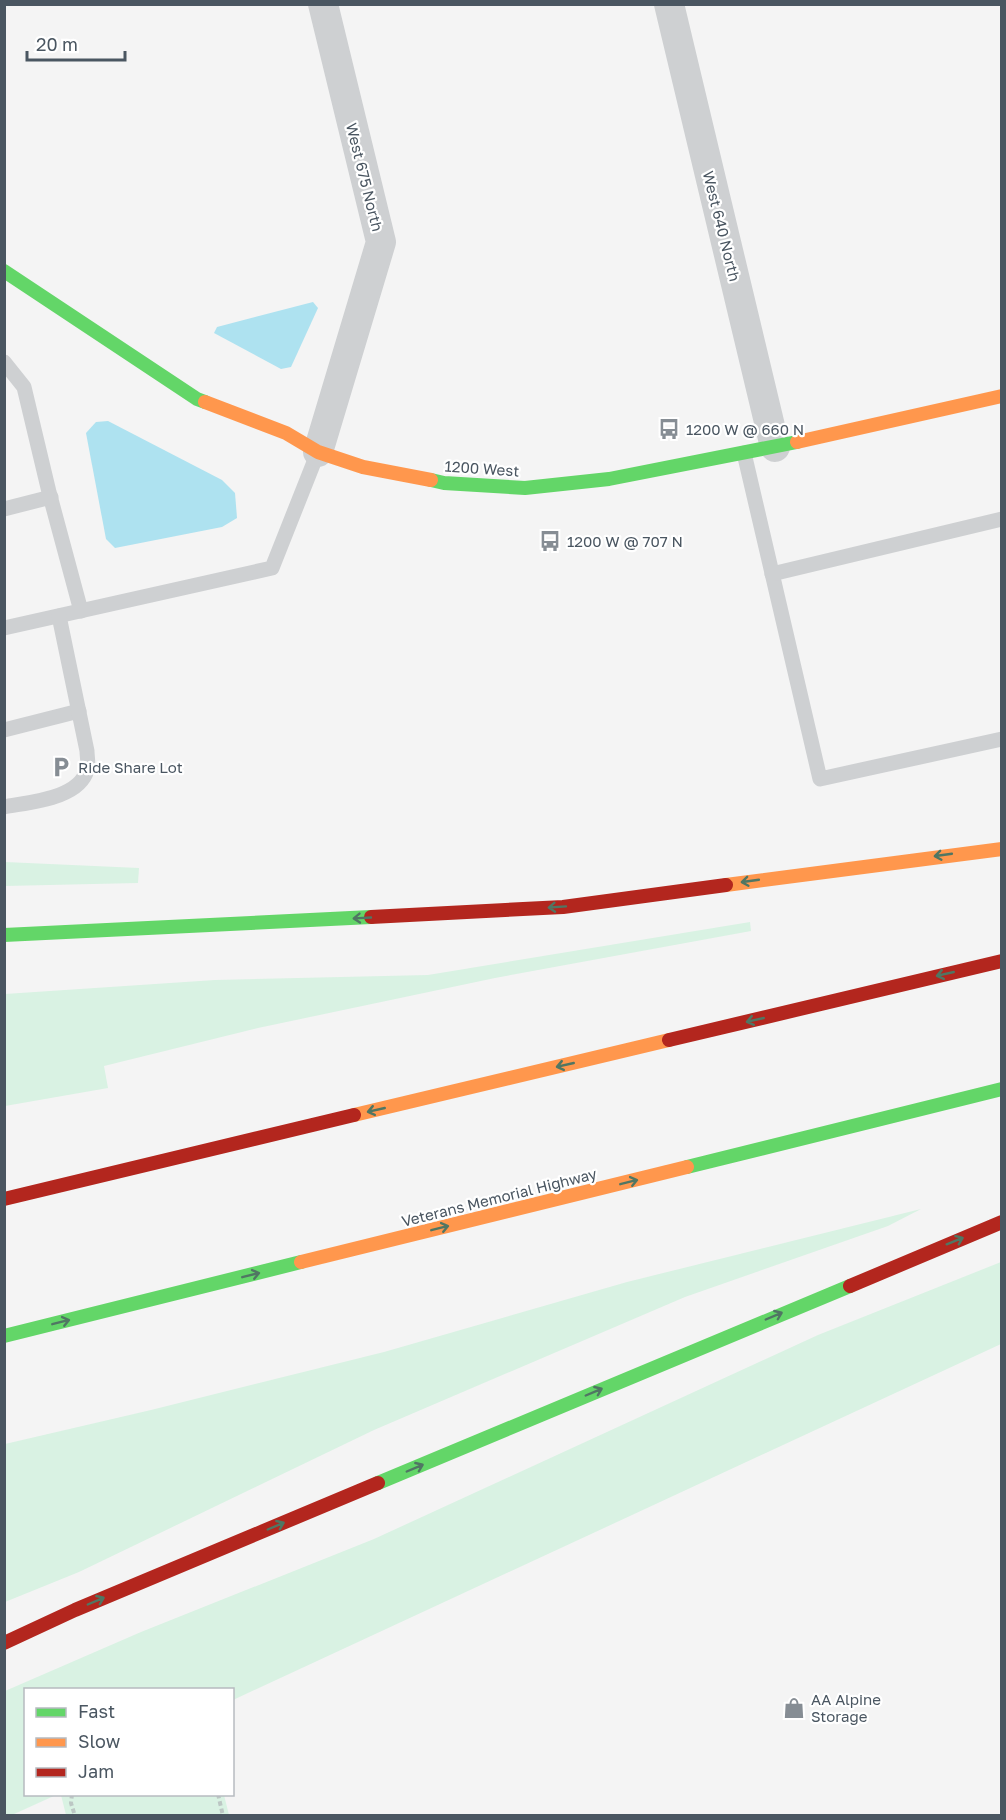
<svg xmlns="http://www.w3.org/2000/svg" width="1006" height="1820" viewBox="0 0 1006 1820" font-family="'Golos Text',sans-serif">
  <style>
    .green { fill: #d9f2e3 }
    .water { fill: #aee2f0 }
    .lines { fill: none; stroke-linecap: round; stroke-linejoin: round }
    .path { stroke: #bcc7c4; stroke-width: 4; stroke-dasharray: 4.5 3; stroke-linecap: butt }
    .lane { stroke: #ced0d2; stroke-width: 15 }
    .street { stroke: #ced0d2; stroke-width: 30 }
    .fast { stroke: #63d668; stroke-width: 14 }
    .slow { stroke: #ff974d; stroke-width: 14 }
    .jam { stroke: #b3261e; stroke-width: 14 }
    .oneway { stroke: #507663 }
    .labels { text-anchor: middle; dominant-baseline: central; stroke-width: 4.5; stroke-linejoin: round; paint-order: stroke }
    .street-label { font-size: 15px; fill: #4a5661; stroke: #fff }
    .poi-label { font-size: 15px; fill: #4a5661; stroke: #fff; text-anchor: start }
  </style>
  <rect width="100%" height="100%" fill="#f4f4f4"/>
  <g class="green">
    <polygon points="5,862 139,868 138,883 5,886"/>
    <polygon points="750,922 751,931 495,978 258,1028 104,1066 108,1088 5,1106 5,994 215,980 428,975"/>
    <polygon points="921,1209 888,1226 685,1297 374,1430 79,1572 5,1602 5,1444 151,1410 384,1352 627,1282"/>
    <polygon points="1001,1262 1001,1344 233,1700 232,1690 26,1690 26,1794 56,1795 12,1815 5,1815 5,1691 141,1632 374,1539 818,1335"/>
    <polygon points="61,1795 224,1795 229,1815 66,1815"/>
  </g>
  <g class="water">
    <polygon points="313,302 318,308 291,367 281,369 214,333 217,327"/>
    <polygon points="108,421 222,480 235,493 237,518 222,527 115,548 106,539 86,433 96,422"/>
  </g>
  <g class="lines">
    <g class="path">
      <polyline points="72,1794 71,1803 75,1816"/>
      <polyline points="218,1794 223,1816"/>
    </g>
    <g class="lane">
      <polyline points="4,362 24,387 49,492 81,611"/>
      <polyline points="744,453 820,779 1002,739"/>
      <polyline points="4,509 51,497"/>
      <polyline points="772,574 1002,519"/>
      <polyline points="4,628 272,568 318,452"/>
      <polyline points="4,730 79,711"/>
      <path d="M4 807C29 802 79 799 87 770 89 765 87 757 87 751L59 616"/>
    </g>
    <g class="street">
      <polyline points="669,4 775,447"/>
      <polyline points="318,452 381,242 323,4"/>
    </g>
    <g class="fast">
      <polyline points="4,271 197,399 205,402"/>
      <polyline points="431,480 444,483 525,488 609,479 797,442"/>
      <polyline points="4,935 371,917"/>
      <polyline points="687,1167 1002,1089"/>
      <polyline points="4,1336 301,1262"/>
      <polyline points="378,1483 850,1286"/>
    </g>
    <g class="slow">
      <polyline points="205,402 286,433 318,452 363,467 431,480"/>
      <polyline points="797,442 1002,396"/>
      <polyline points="726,885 1002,849"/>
      <polyline points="354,1115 669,1040"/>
      <polyline points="301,1262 687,1167"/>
    </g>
    <g class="jam">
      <polyline points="371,917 563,907 726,885"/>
      <polyline points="669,1040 1002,961"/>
      <polyline points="4,1199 354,1115"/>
      <polyline points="850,1286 1002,1222"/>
      <polyline points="4,1643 75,1610 378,1483"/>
    </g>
  </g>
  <defs><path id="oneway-shaft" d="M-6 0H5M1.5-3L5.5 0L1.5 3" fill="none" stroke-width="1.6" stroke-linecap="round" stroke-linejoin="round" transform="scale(1.5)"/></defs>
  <g class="oneway">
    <use href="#oneway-shaft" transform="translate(943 855) rotate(172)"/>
    <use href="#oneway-shaft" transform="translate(750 881) rotate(172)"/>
    <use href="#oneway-shaft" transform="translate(557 907) rotate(176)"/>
    <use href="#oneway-shaft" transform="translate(362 918) rotate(177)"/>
    <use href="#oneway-shaft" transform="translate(945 974) rotate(167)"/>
    <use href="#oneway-shaft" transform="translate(755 1020) rotate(167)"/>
    <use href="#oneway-shaft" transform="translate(565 1065) rotate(167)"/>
    <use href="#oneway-shaft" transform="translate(376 1110) rotate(167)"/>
    <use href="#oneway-shaft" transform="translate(629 1182) rotate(-14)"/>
    <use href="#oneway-shaft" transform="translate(440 1228) rotate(-14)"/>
    <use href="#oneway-shaft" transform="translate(955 1241) rotate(-22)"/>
    <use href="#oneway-shaft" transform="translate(251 1275) rotate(-14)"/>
    <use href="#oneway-shaft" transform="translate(774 1316) rotate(-23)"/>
    <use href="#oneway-shaft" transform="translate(61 1322) rotate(-14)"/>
    <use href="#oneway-shaft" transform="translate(594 1392) rotate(-23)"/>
    <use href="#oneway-shaft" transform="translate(415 1468) rotate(-23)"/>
    <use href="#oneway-shaft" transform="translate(276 1526) rotate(-23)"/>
    <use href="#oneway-shaft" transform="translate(96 1601) rotate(-23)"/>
  </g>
  <defs>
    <symbol id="bus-bare" viewBox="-9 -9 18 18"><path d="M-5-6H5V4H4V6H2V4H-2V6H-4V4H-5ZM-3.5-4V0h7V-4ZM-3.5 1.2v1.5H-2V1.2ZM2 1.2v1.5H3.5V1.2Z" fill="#868d94" stroke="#fff" stroke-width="2.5" paint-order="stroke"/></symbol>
    <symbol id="parking-bare" viewBox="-9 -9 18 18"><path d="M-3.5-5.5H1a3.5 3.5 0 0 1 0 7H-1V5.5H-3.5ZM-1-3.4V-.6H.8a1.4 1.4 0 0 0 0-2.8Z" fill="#868d94" stroke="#fff" stroke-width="2.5" paint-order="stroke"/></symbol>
    <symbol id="shop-bare" viewBox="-9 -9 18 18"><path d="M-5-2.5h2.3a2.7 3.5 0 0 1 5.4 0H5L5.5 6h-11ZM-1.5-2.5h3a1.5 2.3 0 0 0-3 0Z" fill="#868d94" stroke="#fff" stroke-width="2.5" paint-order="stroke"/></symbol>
  </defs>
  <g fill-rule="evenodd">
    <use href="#bus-bare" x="654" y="414" width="30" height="30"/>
    <use href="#bus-bare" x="535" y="526" width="30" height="30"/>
    <use href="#parking-bare" x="46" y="752" width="30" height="30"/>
    <use href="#shop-bare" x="779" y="1693" width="30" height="30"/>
  </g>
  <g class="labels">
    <g class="street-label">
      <text transform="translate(365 177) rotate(76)">West 675 North</text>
      <text transform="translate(722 226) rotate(76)">West 640 North</text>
      <text transform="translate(482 468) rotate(4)">1200 West</text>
      <text transform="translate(499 1197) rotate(-14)">Veterans Memorial Highway</text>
    </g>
    <g class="poi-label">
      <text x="686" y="429">1200 W @ 660 N</text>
      <text x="567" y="541">1200 W @ 707 N</text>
      <text x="78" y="767">Ride Share Lot</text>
      <text x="811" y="1699">AA Alpine<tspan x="811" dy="17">Storage</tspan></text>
    </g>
  </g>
  <rect width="1006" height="1820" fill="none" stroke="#4a5661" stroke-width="12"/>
  <rect x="24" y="1688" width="210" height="108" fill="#ffffff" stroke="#b7bbc0" stroke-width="1.5"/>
  <rect x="36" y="1708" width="30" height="9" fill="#63d668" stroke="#b7bbc0" stroke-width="1.5"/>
  <text x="78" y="1718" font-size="18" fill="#4a5661">Fast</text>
  <rect x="36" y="1738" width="30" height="9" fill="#ff974d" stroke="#b7bbc0" stroke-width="1.5"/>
  <text x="78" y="1748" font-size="18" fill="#4a5661">Slow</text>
  <rect x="36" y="1768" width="30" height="9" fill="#b3261e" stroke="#b7bbc0" stroke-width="1.5"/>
  <text x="78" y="1778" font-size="18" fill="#4a5661">Jam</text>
  <path d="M27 51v9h98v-9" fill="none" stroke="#4a5661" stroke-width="3"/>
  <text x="36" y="51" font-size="18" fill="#4a5661" stroke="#ffffff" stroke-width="4.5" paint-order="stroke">20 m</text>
</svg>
